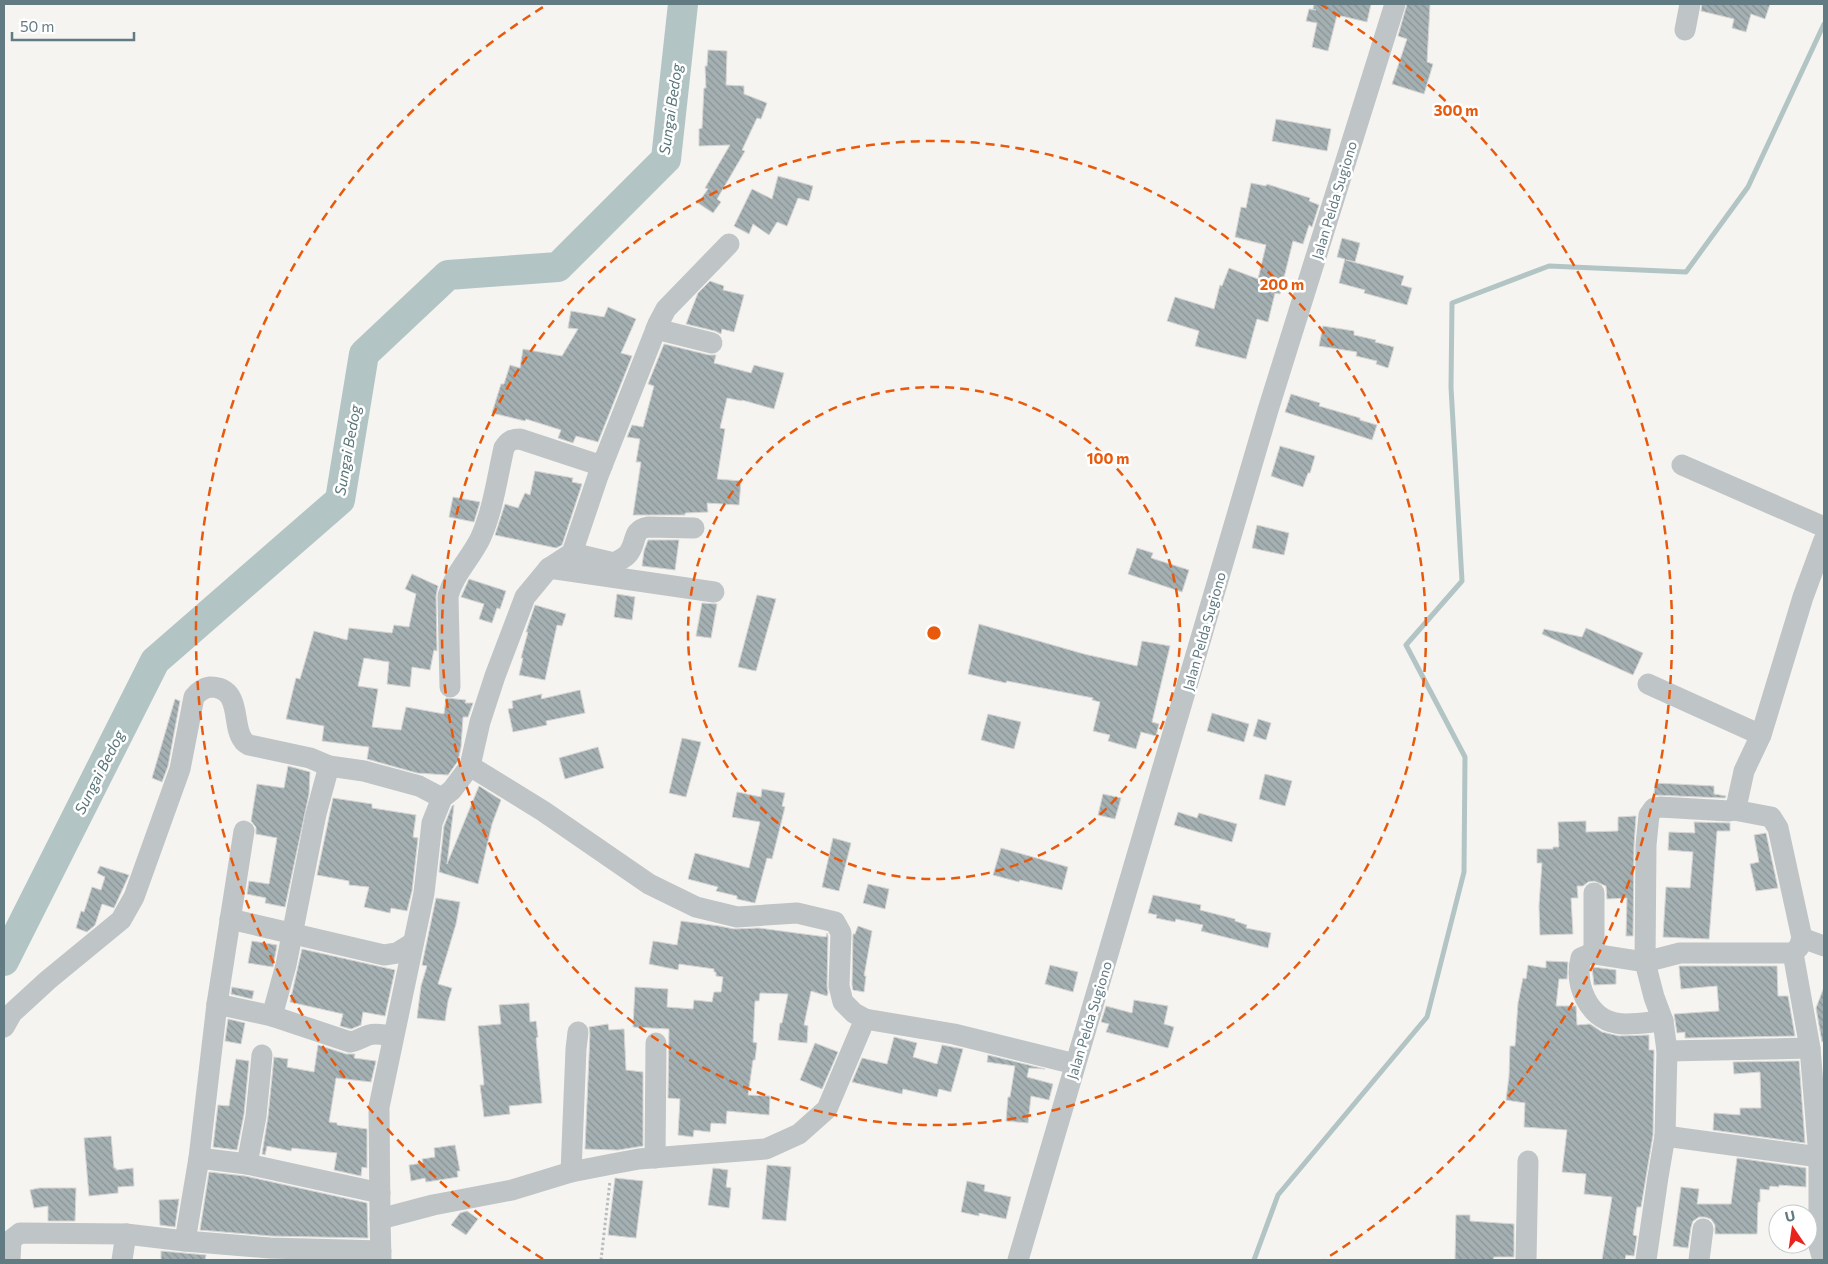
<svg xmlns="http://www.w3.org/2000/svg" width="1828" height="1264" viewBox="0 0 1828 1264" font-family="Commissioner,sans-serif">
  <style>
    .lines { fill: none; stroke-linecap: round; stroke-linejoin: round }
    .stream { stroke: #b3c4c5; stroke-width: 5 }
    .river { stroke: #b3c4c5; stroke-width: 30 }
    .building { fill: url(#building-back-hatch); stroke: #d6d5d3 }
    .path { stroke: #b9bcbe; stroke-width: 3; stroke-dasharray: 2.5 2.5; stroke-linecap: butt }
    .minor { stroke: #bfc4c6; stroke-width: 21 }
    .ring { fill: none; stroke: #e8590c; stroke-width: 2.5; stroke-dasharray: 9 6 }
    .labels { text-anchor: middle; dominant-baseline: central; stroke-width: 5; stroke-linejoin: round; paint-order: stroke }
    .street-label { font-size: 14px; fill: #627a82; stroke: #fff }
    .water-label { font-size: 15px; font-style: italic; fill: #597679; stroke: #fff }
    .centre { fill: #e8590c; stroke: #fff; stroke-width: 2.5 }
    .ring-label { font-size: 15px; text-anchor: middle; font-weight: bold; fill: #e8590c; stroke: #fff; stroke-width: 5; stroke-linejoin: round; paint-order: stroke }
  </style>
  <defs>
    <pattern id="building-back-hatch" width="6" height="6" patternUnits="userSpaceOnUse" patternTransform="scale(1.25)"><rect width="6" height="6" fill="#a5b0b3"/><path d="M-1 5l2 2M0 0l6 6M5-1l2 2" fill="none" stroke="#8a9497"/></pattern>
  </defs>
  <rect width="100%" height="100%" fill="#f5f4f0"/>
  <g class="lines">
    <polyline class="stream" points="1254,1260 1278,1195 1427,1017 1464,872 1465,757 1406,645 1462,581 1451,387 1452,303 1549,266 1686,272 1748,187 1824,24"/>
    <polyline class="river" points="4,961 155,661 340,500 364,354 448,275 558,267 666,159 683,4"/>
  </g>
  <g class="building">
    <polygon points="1314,4 1371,4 1367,22 1337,15 1328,51 1312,47 1317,23 1306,21 1309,9 1316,10 1313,9"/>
    <polygon points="1407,4 1430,4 1427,62 1433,64 1424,94 1392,84 1407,39 1398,36"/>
    <polygon points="1702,4 1770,4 1765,19 1751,14 1746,32 1732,28 1734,19 1701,11"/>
    <polygon points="708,50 727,51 726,85 744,86 744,94 767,103 761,119 757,118 742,150 745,151 717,199 721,202 713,213 698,203 708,189 705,188 730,145 699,146 699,129 702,128 704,88 706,88 705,66 707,66"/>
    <polygon points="1276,119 1331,129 1327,151 1272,141"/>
    <polygon points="778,176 813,186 809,201 798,198 787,226 777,222 769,235 753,224 749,234 734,226 752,189 772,199"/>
    <polygon points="1251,183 1266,186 1267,184 1310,198 1309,201 1319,205 1312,227 1309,225 1303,244 1293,241 1280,294 1275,293 1268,322 1257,319 1246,359 1195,346 1199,331 1167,321 1175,297 1214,309 1220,285 1222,286 1229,268 1258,279 1266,245 1235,237 1241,207 1246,208"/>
    <polygon points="1342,238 1360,243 1355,262 1346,260 1404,276 1401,285 1412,288 1407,305 1364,293 1365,290 1339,283 1345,259 1337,257"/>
    <polygon points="710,281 724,286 723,290 744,295 734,332 722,329 721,334 715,331 686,324 698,293"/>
    <polygon points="608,307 636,319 621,353 632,356 598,442 576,436 573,443 558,438 561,430 526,419 525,421 492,413 501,384 504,384 510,365 520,368 523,349 562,356 578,329 568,328 571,311 604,317"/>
    <polygon points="1323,326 1354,331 1354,335 1376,340 1375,342 1394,347 1388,368 1376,364 1377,361 1356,356 1357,352 1319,346"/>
    <polygon points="664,344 709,355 716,355 714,363 751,373 754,365 784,373 774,409 742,400 742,401 727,398 720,428 725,429 717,479 741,481 739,505 707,503 708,512 685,513 685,515 633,515 641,462 636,462 640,439 627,437 632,425 643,427 654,386 648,384"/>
    <polygon points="1291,394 1320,403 1319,406 1360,418 1360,420 1377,425 1372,440 1285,412"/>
    <polygon points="1280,446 1315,456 1310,473 1308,473 1303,487 1271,476"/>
    <polygon points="535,471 573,478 572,482 582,484 562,545 556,548 495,535 505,504 518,508 525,493 530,495"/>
    <polygon points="453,497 480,502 474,522 449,517"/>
    <polygon points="1257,525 1289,533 1284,555 1252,548"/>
    <polygon points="648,540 679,540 675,570 642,566 644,551"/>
    <polygon points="1137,548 1153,553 1151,558 1189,570 1182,592 1128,574"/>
    <polygon points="412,574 438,586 436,596 437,651 434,650 430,670 412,667 410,687 387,684 389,662 364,658 358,686 378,689 372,727 401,730 406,707 444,714 446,698 466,700 465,703 473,703 468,717 463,717 461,747 458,761 448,775 417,773 367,759 369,747 322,741 324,726 286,719 296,678 300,679 314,631 347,640 349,628 392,633 394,625 409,627 416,594 405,589"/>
    <polygon points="469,579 506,591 500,609 497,608 492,623 479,619 484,604 461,597"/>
    <polygon points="617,594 635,597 632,620 614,617"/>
    <polygon points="757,595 776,599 756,671 738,667"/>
    <polygon points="702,603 717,604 711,638 696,636"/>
    <polygon points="535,605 566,614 562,626 557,625 545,680 519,675 523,658 521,658 528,632 526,632"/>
    <polygon points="979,624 1084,654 1137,666 1142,641 1170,646 1152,722 1159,724 1156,736 1141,732 1136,749 1108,741 1110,735 1093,731 1100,702 1092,700 1093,698 1007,681 1006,683 968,674"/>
    <polygon points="1586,628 1643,653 1633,675 1542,634 1544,629 1582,637"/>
    <polygon points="580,690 585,713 546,721 547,725 513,732 508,709 513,708 512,701 542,694 541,699"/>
    <polygon points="175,699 180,701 168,766 162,782 152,778"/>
    <polygon points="1212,713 1249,724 1244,742 1207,731"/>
    <polygon points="988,714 1021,722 1014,749 981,740"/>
    <polygon points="1258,719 1271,723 1266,740 1253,736"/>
    <polygon points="682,738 701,742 686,797 669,793"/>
    <polygon points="598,747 604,768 565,779 559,758"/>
    <polygon points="288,766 310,772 309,794 285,907 265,903 266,898 247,894 249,881 269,884 277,838 256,834 256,827 251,821 257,784 284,788"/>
    <polygon points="1265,774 1292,781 1285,806 1259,799"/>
    <polygon points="1655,783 1714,786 1714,794 1726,796 1725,798 1654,795"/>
    <polygon points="479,786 501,800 492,824 478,884 439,872 444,826 452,806 454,805 447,864"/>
    <polygon points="762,789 785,793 782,806 785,807 772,859 767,858 755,903 737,899 737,896 716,891 718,887 688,879 695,853 749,868 760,822 732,817 737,792 761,797"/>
    <polygon points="1103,794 1121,798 1115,819 1098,815"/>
    <polygon points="333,798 372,804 372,808 416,815 413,837 418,838 412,891 407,911 391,908 390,913 364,907 369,887 349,885 349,881 317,875"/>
    <polygon points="1178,812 1197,818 1199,813 1237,824 1232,842 1174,825"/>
    <polygon points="1636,816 1634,845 1633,936 1626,936 1627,898 1607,899 1606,886 1594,881 1588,882 1583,886 1577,886 1578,898 1571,898 1573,934 1540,935 1539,906 1542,863 1537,863 1537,849 1553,849 1553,847 1559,847 1558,822 1586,821 1586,832 1618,831 1618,817"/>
    <polygon points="1694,822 1730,823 1730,831 1717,831 1709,939 1663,937 1666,887 1690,888 1693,852 1668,850 1669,832 1695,833"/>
    <polygon points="1766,833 1778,888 1756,891 1750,864 1759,862 1754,835"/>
    <polygon points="833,838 851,843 839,891 822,887"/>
    <polygon points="1001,848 1068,867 1062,890 1020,880 1019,882 993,875"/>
    <polygon points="100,866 129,875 114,908 102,904 95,925 87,932 76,928 81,911 84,912 92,887 101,890 105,877 97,873"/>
    <polygon points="868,884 889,889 885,909 863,903"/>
    <polygon points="1153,895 1201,905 1200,910 1235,919 1235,921 1247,925 1246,928 1271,933 1268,948 1201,931 1203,925 1176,919 1175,922 1156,918 1157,915 1148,913"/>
    <polygon points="436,898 460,902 456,924 438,984 452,988 448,1001 445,1021 417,1018 421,986 427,966 422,965"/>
    <polygon points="681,921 719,926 734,929 759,928 826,937 827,933 828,936 827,986 828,993 827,996 811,991 804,1025 808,1026 807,1043 778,1040 780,1023 782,1023 788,994 760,993 759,1001 755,1001 753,1042 757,1043 755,1060 753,1060 748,1095 770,1096 769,1115 727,1111 726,1124 711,1123 710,1132 694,1130 693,1137 678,1135 680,1099 668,1098 669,1029 633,1027 635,987 668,989 667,1007 693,1009 694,1000 712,1002 714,992 721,992 723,977 716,976 716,972 714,972 714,969 679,964 678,970 649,964 653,941 677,945"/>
    <polygon points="858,926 872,931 864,976 866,976 864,992 853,990 852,985 853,934 855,934"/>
    <polygon points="252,941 277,945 273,967 248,963"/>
    <polygon points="302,949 395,970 385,1016 363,1012 361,1025 351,1029 340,1026 343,1014 290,1002"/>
    <polygon points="1546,961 1568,962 1567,979 1559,979 1556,1006 1576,1006 1577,1025 1590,1024 1602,1032 1619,1036 1649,1035 1649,1050 1654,1050 1653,1135 1641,1207 1637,1207 1633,1235 1637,1236 1634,1256 1626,1255 1625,1260 1602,1260 1612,1197 1584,1194 1586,1174 1562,1172 1567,1130 1524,1127 1525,1103 1506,1100 1509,1076 1510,1046 1515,1046 1518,1003 1523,978 1526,979 1528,965 1546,968"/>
    <polygon points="1050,965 1078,972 1073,992 1045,984"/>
    <polygon points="1679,966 1777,966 1778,996 1788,996 1795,1036 1685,1038 1685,1032 1677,1033 1674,1014 1719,1011 1717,986 1681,989"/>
    <polygon points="1592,967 1616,970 1616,984 1594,985"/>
    <polygon points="232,987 254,991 252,999 231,994"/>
    <polygon points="1824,987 1824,1041 1822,1042 1816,1008"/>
    <polygon points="1134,1000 1168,1006 1164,1024 1174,1027 1168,1048 1106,1032 1109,1024 1101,1022 1106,1006 1132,1013"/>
    <polygon points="529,1003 530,1022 536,1021 538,1037 536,1038 542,1103 509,1106 510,1114 484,1117 480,1085 484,1085 478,1026 501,1024 499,1005"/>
    <polygon points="228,1019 245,1023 241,1044 225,1041"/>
    <polygon points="608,1024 609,1030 624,1029 626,1070 643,1072 643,1146 618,1150 585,1149 590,1033 589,1027"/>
    <polygon points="894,1037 917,1043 913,1057 937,1064 942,1045 963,1049 951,1092 939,1089 937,1097 903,1089 902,1094 852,1082 862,1058 887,1064"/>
    <polygon points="815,1043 838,1052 822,1089 800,1080"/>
    <polygon points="318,1045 346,1054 355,1054 354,1058 376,1061 371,1082 336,1078 329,1122 337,1123 337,1125 367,1129 367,1168 362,1167 361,1176 334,1170 337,1153 292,1148 291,1151 267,1146 265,1155 262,1154 268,1117 274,1057 288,1059 287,1067 314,1072"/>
    <polygon points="988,1055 1045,1069 1029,1068 1027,1077 1053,1084 1049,1100 1031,1096 1028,1123 1006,1121 1008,1097 1010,1097 1015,1066 987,1062"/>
    <polygon points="236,1059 249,1061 244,1114 237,1150 213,1147 218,1105 229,1106"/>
    <polygon points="1799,1061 1805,1143 1713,1130 1714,1113 1740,1115 1740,1108 1761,1108 1760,1072 1734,1074 1733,1062"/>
    <polygon points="111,1136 114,1168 116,1168 116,1170 133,1168 134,1186 118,1187 118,1193 89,1196 84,1138"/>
    <polygon points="455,1145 460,1171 457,1171 458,1177 426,1182 425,1178 411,1181 409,1165 423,1163 422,1159 435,1157 434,1148"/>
    <polygon points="1737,1158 1806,1168 1806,1187 1779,1185 1779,1187 1770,1186 1769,1190 1760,1189 1760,1202 1758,1202 1757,1234 1715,1234 1715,1225 1711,1219 1705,1217 1699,1217 1693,1221 1691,1227 1688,1248 1673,1246 1681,1187 1699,1189 1697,1204 1731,1204"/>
    <polygon points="767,1165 791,1167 786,1221 762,1219"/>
    <polygon points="713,1168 728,1170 726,1187 731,1188 729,1208 708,1205"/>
    <polygon points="209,1172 245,1176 367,1203 368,1238 271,1236 200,1230"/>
    <polygon points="615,1178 643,1181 636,1238 608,1235"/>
    <polygon points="967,1181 985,1185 984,1191 1011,1197 1006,1219 979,1213 979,1216 961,1212"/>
    <polygon points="39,1188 76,1188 75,1221 48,1221 48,1206 34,1208 30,1190"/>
    <polygon points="179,1199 175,1227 160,1225 159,1200"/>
    <polygon points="467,1211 478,1219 466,1235 451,1225 460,1213"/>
    <polygon points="1456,1215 1470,1215 1470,1221 1514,1224 1514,1257 1494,1257 1493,1260 1455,1260"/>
    <polygon points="161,1251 206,1255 205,1260 161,1260"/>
  </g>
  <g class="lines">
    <polyline class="path" points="601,1260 610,1181"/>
    <g class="minor">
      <polyline points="1685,30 1690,4"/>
      <polyline points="656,329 712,343"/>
      <polyline points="1682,465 1824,527"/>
      <path d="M572 553 614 563C620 560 627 557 630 551 637 540 632 530 648 527L694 528"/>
      <polyline points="549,568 714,592"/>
      <polyline points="1648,684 1761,735"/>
      <path d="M450 687 448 596C454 574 470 559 480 539 493 511 497 478 504 448 508 441 512 439 520 439L602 466"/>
      <polyline points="470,766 543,811 649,884 696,907 737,917 797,913 835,922 841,933 839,986 843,1002 854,1013 865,1019"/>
      <polyline points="1594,893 1594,954"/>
      <polyline points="230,919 384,955 397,953 413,943"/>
      <polyline points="1802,938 1824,946"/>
      <polyline points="1793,953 1810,1048"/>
      <path d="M217 1004 272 1016 350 1042C358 1041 362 1037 369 1035 376 1033 386 1035 393 1037"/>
      <polyline points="272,1016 286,965 316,814 329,766"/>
      <path d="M1663 1021C1649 1022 1628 1026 1616 1023 1588 1018 1574 984 1581 958L1588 955 1594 954 1645 962 1680 953H1793L1799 947 1802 938 1778 828 1771 817 1734 810"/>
      <path d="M4 1027 12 1013 48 980 121 920 134 897 180 769 194 697C199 691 203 688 210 687 243 687 231 725 243 740 244 742 247 744 249 745L310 758 329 766 364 771 419 786 442 798"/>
      <polyline points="1667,1051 1810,1048 1819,1157 1819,1246 1823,1260"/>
      <polyline points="1665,1136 1819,1157"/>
      <polyline points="199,1158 217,1004 244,831"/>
      <polyline points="655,1158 656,1043"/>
      <polyline points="247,1164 256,1116 262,1055"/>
      <polyline points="571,1172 576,1049 578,1032"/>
      <polyline points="380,1219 379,1107 424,893 432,823 442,798 452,790 470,766 480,722 495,676 525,597 549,568 572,553 598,476 658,324 666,309 729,244"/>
      <polyline points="185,1241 270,1248 381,1251"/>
      <polyline points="10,1260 11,1240 20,1233 126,1234 185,1241 199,1158 247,1164 380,1193"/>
      <polyline points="122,1260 126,1234"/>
      <polyline points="381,1260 380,1219 433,1205 512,1190 571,1172 612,1164 639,1159 766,1149 799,1134 827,1109 865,1019 954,1034 1075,1064"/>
      <polyline points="1018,1260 1268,410 1395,4"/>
      <polyline points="1526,1260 1528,1161"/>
      <polyline points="1646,1260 1658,1177 1665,1136 1667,1051 1663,1021 1654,997 1645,962 1646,845 1649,815 1654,808 1660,807 1729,811 1734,810 1737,803 1744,771 1761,735 1803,597 1824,540"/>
      <polyline points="1699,1260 1703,1229"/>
    </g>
  </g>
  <g class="ring">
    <circle cx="934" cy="633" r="246"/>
    <circle cx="934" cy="633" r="492"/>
    <path d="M543 1259A738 738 0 0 1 548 4M1320 4A738 738 0 0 1 1325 1259"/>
  </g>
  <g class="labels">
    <g class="street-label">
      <text transform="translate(1334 200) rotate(-73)">Jalan Pelda Sugiono</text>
      <text transform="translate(1204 631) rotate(-74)">Jalan Pelda Sugiono</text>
      <text transform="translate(1089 1020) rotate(-73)">Jalan Pelda Sugiono</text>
    </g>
    <g class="water-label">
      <text transform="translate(670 109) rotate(-82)">Sungai Bedog</text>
      <text transform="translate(347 450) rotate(-80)">Sungai Bedog</text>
      <text transform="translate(99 772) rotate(-63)">Sungai Bedog</text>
    </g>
  </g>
  <circle cx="934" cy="633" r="8" class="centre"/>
  <g class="ring-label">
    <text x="1456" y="116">300 m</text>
    <text x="1282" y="290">200 m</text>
    <text x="1108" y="464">100 m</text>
  </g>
  <rect width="1828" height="1264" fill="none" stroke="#627a82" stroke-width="10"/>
  <g transform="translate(1793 1229) rotate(347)"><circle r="24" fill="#ffffff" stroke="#c0cacd"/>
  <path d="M0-4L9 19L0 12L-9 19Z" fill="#e8241c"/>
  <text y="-8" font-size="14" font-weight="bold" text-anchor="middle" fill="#627a82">U</text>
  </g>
  <path d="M12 32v8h122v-8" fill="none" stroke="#627a82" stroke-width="2.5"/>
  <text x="20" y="32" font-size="15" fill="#627a82" stroke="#ffffff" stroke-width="4" paint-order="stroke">50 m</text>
</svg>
